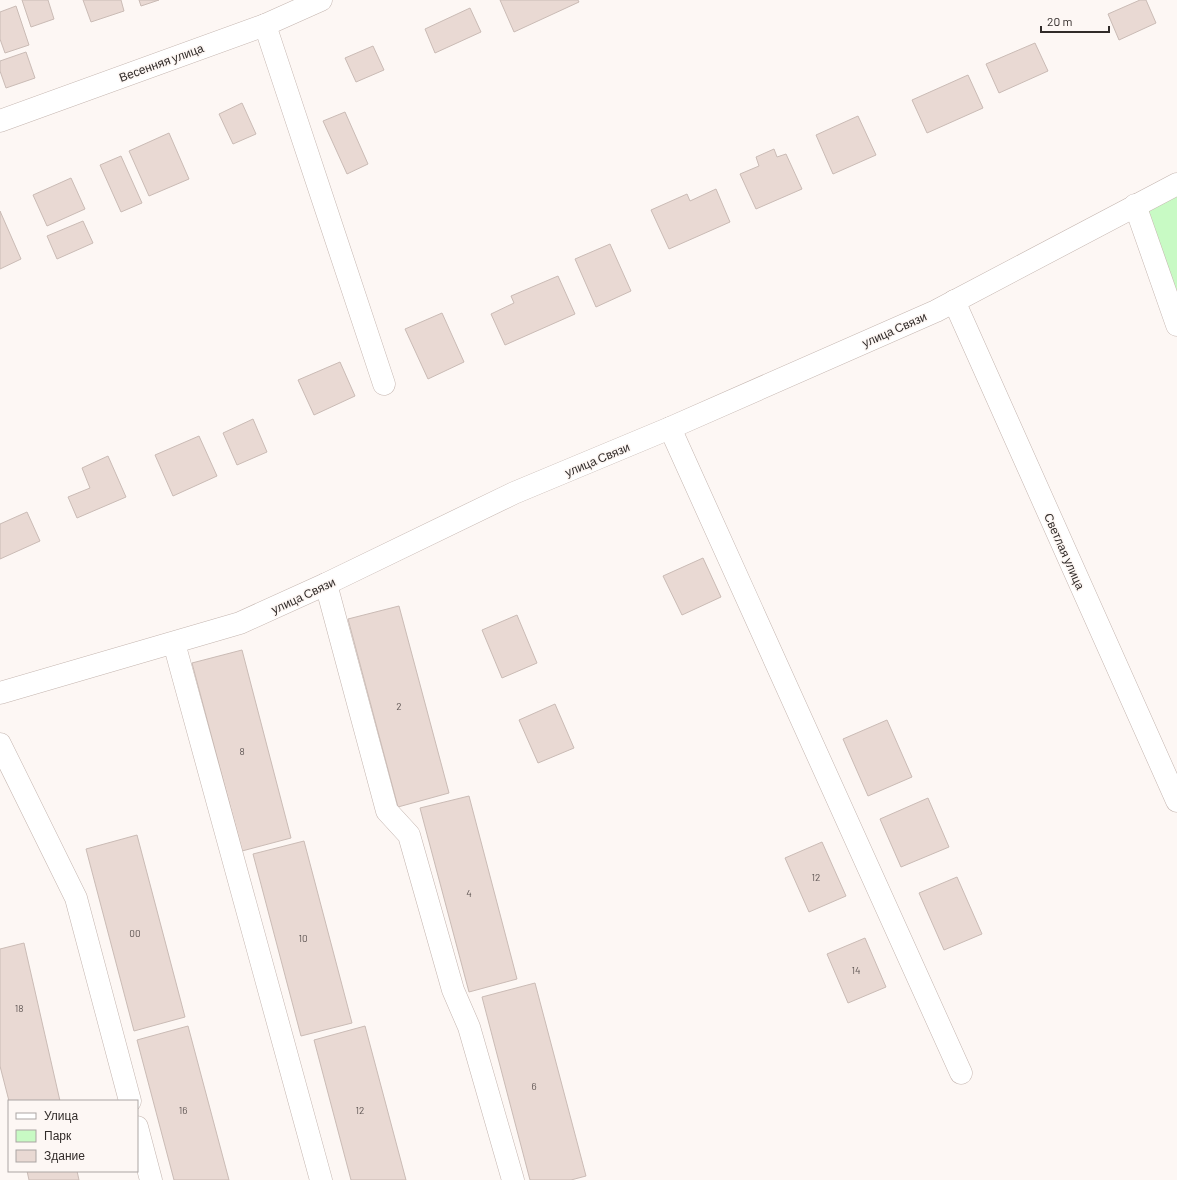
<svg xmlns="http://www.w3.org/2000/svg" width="1177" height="1180" viewBox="0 0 1177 1180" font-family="Barlow,sans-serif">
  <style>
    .green { fill: #c8fac4 }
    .building { fill: #e9d9d3; stroke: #cabbb5 }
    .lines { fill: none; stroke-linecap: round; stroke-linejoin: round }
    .minor-casing { stroke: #c4b5af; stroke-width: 23 }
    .minor { stroke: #fff; stroke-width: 22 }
    .labels { text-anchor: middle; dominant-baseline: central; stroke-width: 3; stroke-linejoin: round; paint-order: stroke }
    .number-label { font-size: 10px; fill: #5f5654 }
    .street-label { font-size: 12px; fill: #312b29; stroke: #fdf7f4 }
  </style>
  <rect width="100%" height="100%" fill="#fdf7f4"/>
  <polygon class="green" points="1177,184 1177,306 1135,205"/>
  <g class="building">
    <polygon points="22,0 48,0 54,19 31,27"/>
    <polygon points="83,0 121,0 124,11 91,22"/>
    <polygon points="139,0 159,0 141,6"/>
    <polygon points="500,0 578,0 579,2 514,32"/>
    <polygon points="1140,0 1146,0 1156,23 1119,40 1108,14"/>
    <polygon points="16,6 29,45 5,53 0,39 0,12"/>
    <polygon points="470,8 481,32 435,53 425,29"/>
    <polygon points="1035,43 1048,71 999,93 986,64"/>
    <polygon points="373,46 384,70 356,82 345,58"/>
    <polygon points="26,52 35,78 6,88 0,71 0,61"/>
    <polygon points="968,75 983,108 927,133 912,100"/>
    <polygon points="242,103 256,134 233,144 219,114"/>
    <polygon points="345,112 368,164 347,174 323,121"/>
    <polygon points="858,116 876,155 833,174 816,135"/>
    <polygon points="169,133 189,179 149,196 129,151"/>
    <polygon points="774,149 777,157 786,154 802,189 756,209 740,174 759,166 756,157"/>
    <polygon points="121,156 142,203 121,212 100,165"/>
    <polygon points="71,178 85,209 47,226 33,195"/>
    <polygon points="716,189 730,222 669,249 651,210 687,194 690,201"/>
    <polygon points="0,211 21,259 0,269"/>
    <polygon points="83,221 93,243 57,259 47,236"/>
    <polygon points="610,244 631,291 596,307 575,259"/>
    <polygon points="558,276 575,314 505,345 491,314 514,303 511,296"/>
    <polygon points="442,313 464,362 428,379 405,329"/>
    <polygon points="340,362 355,396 314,415 298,380"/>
    <polygon points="253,419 267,452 237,465 223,433"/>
    <polygon points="199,436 217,476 173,496 155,455"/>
    <polygon points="108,456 126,497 77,518 68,497 90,488 82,468"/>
    <polygon points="27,512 40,541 0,559 0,524"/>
    <polygon points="703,558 721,597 682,615 663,576"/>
    <polygon points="399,606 449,793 398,807 348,619"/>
    <polygon points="517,615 537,663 502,678 482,630"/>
    <polygon points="242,650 291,838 242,851 192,663"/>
    <polygon points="555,704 574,748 538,763 519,720"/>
    <polygon points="887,720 912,777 868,796 843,739"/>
    <polygon points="469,796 517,979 469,992 420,808"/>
    <polygon points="928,798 949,847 901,867 880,819"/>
    <polygon points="137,835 185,1017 134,1031 86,849"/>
    <polygon points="304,841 352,1023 301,1036 253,854"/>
    <polygon points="822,842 846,896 809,912 785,858"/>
    <polygon points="957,877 982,934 944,950 919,893"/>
    <polygon points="865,938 886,987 848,1003 827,954"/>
    <polygon points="24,943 60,1101 9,1101 0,1066 0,949"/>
    <polygon points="535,983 586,1176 571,1180 530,1180 482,997"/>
    <polygon points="188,1026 229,1180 174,1180 137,1040"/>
    <polygon points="365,1026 406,1180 351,1180 314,1040"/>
    <polygon points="27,1171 77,1171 79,1180 29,1180"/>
  </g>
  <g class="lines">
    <defs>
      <g id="minor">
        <polyline points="265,25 384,384"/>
        <polyline points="0,121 265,25 321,0"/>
        <polyline points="1135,205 1177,325"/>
        <polyline points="954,301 1177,801"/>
        <polyline points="670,428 961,1073"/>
        <polyline points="326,584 387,811 409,835 453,990 469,1027 513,1180"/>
        <polyline points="174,643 321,1180"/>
        <polyline points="0,693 240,623 326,584 514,493 670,428 936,311 1177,184"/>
        <polyline points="0,744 76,898 130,1101"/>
        <polyline points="137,1127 151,1180"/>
      </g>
    </defs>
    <use href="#minor" class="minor-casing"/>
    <use href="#minor" class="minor"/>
  </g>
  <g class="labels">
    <g class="number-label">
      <text x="399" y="706">2</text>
      <text x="242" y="751">8</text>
      <text x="816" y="877">12</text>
      <text x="469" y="893">4</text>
      <text x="135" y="933">00</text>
      <text x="303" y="938">10</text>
      <text x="856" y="970">14</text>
      <text x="19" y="1008">18</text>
      <text x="534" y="1086">6</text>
      <text x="183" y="1110">16</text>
      <text x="360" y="1110">12</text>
    </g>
    <g class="street-label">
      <text transform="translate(161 62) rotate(-20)">Весенняя улица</text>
      <text transform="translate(894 329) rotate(-24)">улица Связи</text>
      <text transform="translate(597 459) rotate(-23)">улица Связи</text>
      <text transform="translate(1065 551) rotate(66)">Светлая улица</text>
      <text transform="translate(303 595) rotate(-25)">улица Связи</text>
    </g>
  </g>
  <rect x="8" y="1100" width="130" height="72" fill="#fdf7f4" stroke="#aba5a3"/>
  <rect x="16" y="1113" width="20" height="6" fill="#ffffff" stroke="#aba5a3"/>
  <text x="44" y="1120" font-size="12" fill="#312b29">Улица</text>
  <rect x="16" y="1130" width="20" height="12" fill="#c8fac4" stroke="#aba5a3"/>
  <text x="44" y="1140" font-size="12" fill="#312b29">Парк</text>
  <rect x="16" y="1150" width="20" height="12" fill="#e9d9d3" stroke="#aba5a3"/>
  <text x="44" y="1160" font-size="12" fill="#312b29">Здание</text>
  <path d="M1041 26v6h68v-6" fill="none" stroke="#312b29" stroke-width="2"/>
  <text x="1047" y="26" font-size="12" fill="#312b29" stroke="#fdf7f4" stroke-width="3" paint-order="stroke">20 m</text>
</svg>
